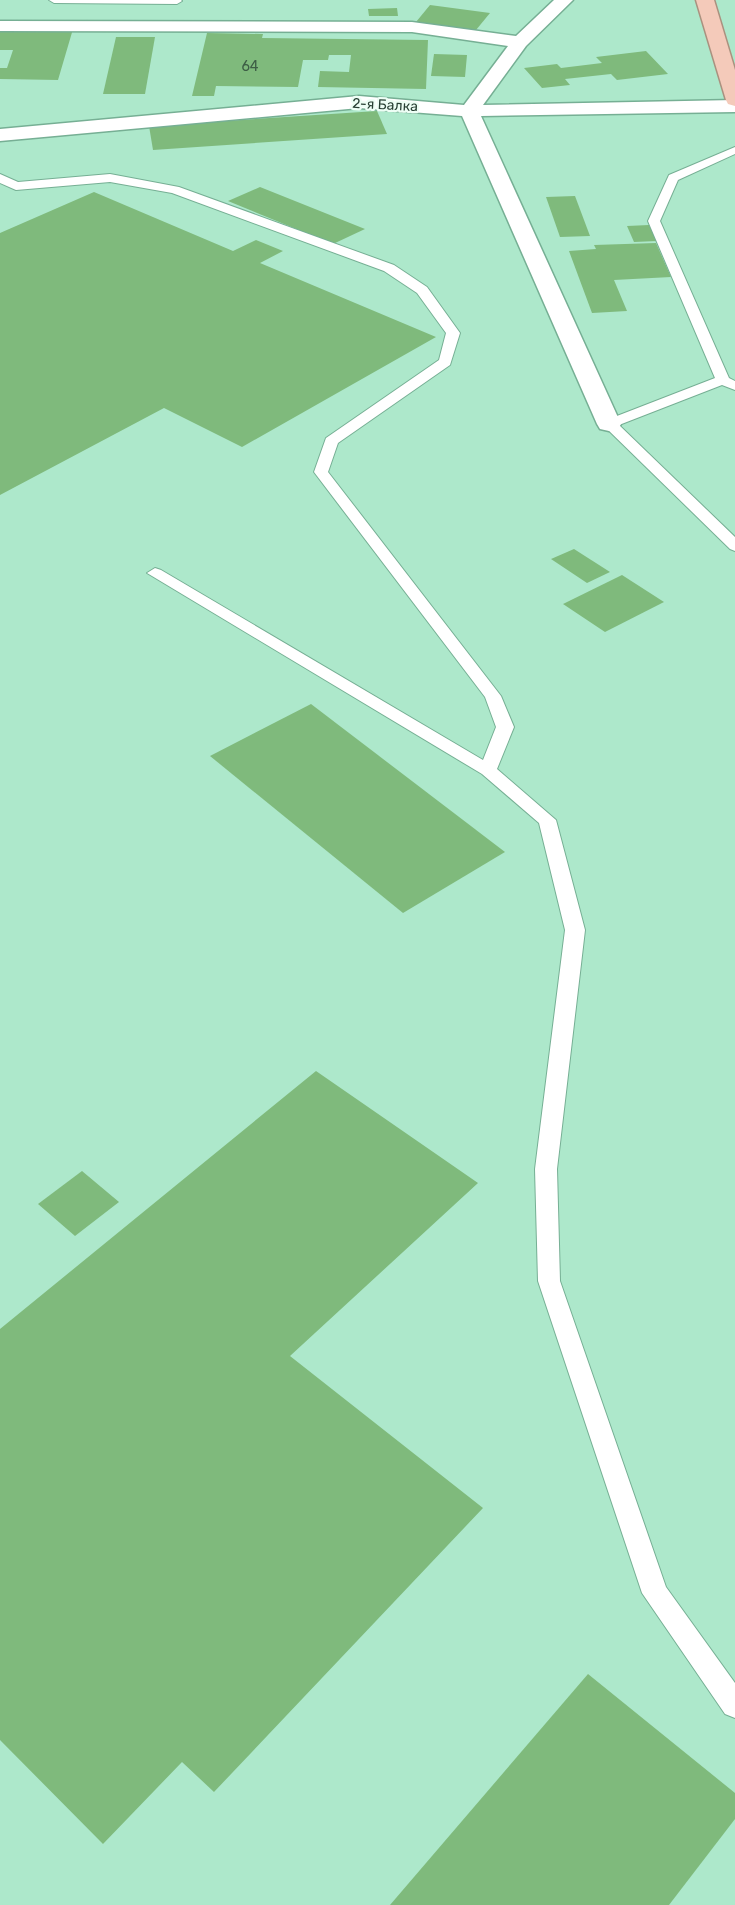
<svg xmlns="http://www.w3.org/2000/svg" width="735" height="1905" viewBox="0 0 735 1905" font-family="Rubik,sans-serif">
  <style>
    .building { fill: #7fba7c }
    .lines { fill: none; stroke-linecap: round; stroke-linejoin: round }
    .service-casing { stroke: #76af94; stroke-width: 2 }
    .minor-casing { stroke: #76af94; stroke-width: 3 }
    .trunk-casing { stroke: #aa917f; stroke-width: 3 }
    .service { fill: #fff; fill-rule: evenodd }
    .minor { fill: #fff; fill-rule: evenodd }
    .trunk { fill: #f4caba; fill-rule: evenodd }
    .labels { text-anchor: middle; dominant-baseline: central; stroke-width: 4.5; stroke-linejoin: round; paint-order: stroke }
    .number-label { font-size: 14px; fill: #3d5e45 }
    .far-street-label { font-size: 14px; fill: #273f33; stroke: #edfef5 }
  </style>
  <rect width="100%" height="100%" fill="#ade8cb"/>
  <g class="building">
    <polygon points="430,5 490,13 476,30 416,22"/>
    <polygon points="397,8 398,16 369,16 368,9"/>
    <polygon points="22,29 73,29 58,80 0,79 0,68 7,68 13,50 0,50 0,31 21,31"/>
    <polygon points="207,33 263,34 262,38 428,40 426,89 318,87 320,71 349,72 351,55 329,55 328,60 303,60 298,87 216,86 214,96 192,96"/>
    <polygon points="116,37 155,37 145,94 103,94"/>
    <polygon points="646,51 668,74 617,80 611,74 565,79 570,85 542,88 524,68 557,64 561,68 602,63 596,57"/>
    <polygon points="434,54 467,55 465,77 431,76"/>
    <polygon points="377,111 387,134 153,150 149,126"/>
    <polygon points="260,187 365,229 333,244 228,201"/>
    <polygon points="94,192 233,251 256,240 283,251 260,263 436,337 242,447 164,408 0,495 0,233"/>
    <polygon points="575,196 590,236 560,237 546,197"/>
    <polygon points="649,225 657,241 634,242 627,226"/>
    <polygon points="656,243 671,277 614,280 627,311 592,313 569,251 596,249 594,245"/>
    <polygon points="574,549 610,572 587,583 551,559"/>
    <polygon points="622,575 664,602 605,632 563,604"/>
    <polygon points="311,704 505,852 403,913 210,756"/>
    <polygon points="316,1071 478,1183 290,1356 483,1508 214,1792 182,1762 103,1844 0,1740 0,1329"/>
    <polygon points="82,1171 119,1202 75,1236 38,1204"/>
    <polygon points="588,1674 735,1793 735,1819 669,1905 390,1905"/>
  </g>
  <g class="lines">
    <defs>
      <g id="service">
        <polygon points="49,0 181,0 182,1 177,4 54,3"/>
        <polygon points="735,147 735,154 678,180 660,221 729,378 735,381 735,390 722,385 619,425 735,537 735,551 730,549 602,424 604,421 715,378 648,221 669,175"/>
        <polygon points="0,174 18,182 110,174 179,187 394,265 427,287 460,333 450,365 338,443 328,472 501,696 514,727 497,769 556,820 585,930 557,1169 560,1281 666,1587 735,1683 735,1718 725,1714 642,1593 538,1281 535,1169 565,930 539,823 482,774 147,573 155,568 161,570 483,760 496,727 485,697 314,472 326,438 439,360 446,333 417,293 384,271 172,193 110,182 16,190 0,183"/>
      </g>
      <polygon id="minor" points="554,0 573,0 526,46 483,105 735,100 735,112 481,116 621,424 618,429 609,431 600,429 597,424 462,116 359,108 0,141 0,129 359,96 464,105 508,46 412,32 0,31 0,21 412,22 516,36"/>
      <polygon id="trunk" points="696,0 714,0 735,70 735,106 728,104 726,100"/>
    </defs>
    <use href="#service" class="service-casing"/>
    <use href="#minor" class="minor-casing"/>
    <use href="#trunk" class="trunk-casing"/>
    <use href="#service" class="service"/>
    <use href="#minor" class="minor"/>
    <use href="#trunk" class="trunk"/>
  </g>
  <g class="labels">
    <g class="number-label">
      <text x="250" y="66">64</text>
    </g>
    <g class="far-street-label">
      <text transform="translate(385 105) rotate(3)">2-я Балка</text>
    </g>
  </g>
</svg>
